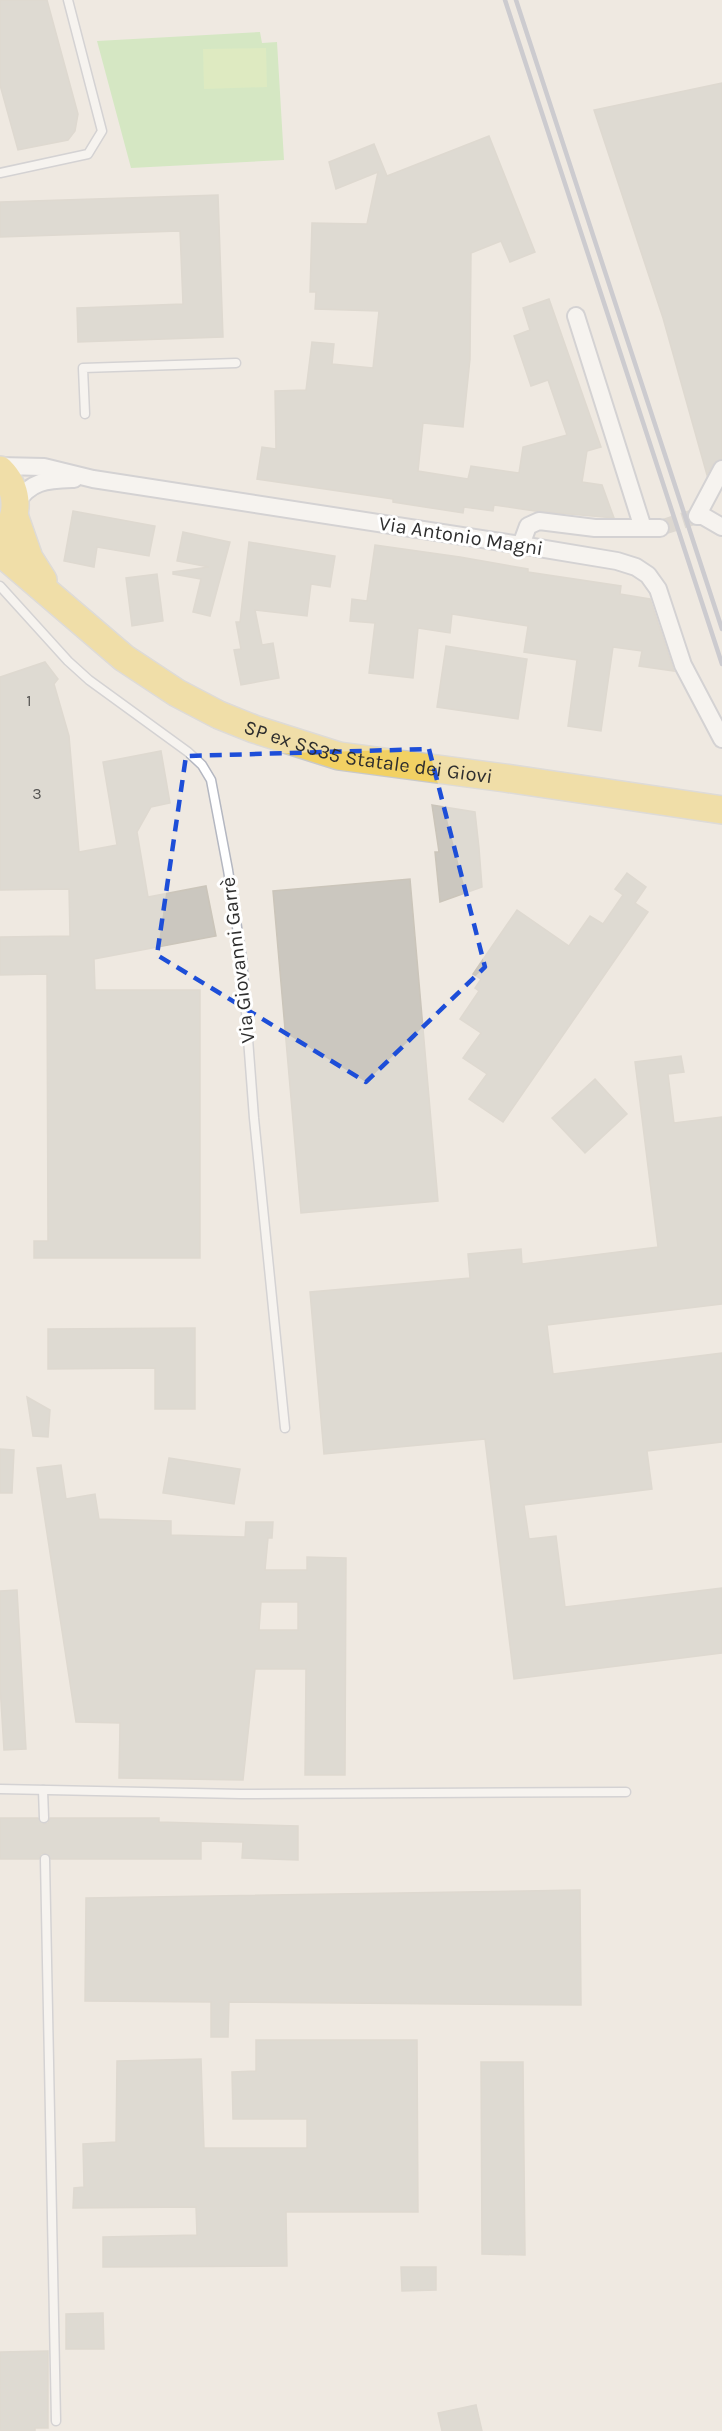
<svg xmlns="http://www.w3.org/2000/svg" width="722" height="2431" viewBox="0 0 722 2431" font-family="Karla,sans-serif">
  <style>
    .green { fill: #b6e59e }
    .pitch { fill: #c9ec9a }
    .building { fill: #cbc7bf; stroke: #cbc5ba; stroke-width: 1.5; fill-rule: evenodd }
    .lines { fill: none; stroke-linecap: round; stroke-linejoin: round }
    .minor-tunnel { stroke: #c8c4bd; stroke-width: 16; stroke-dasharray: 16 8; stroke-linecap: butt }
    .service-casing { stroke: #b4b7c1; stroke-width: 11 }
    .minor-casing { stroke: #b4b7c1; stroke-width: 20 }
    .primary-casing { stroke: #c9c9c9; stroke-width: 30 }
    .service { stroke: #fff; stroke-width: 8 }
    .minor { stroke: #fff; stroke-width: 16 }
    .primary { stroke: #f2d163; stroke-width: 27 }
    .rail { stroke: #a3a6b8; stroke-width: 4.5 }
    .marked { fill: none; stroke: #1d4ed8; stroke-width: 4.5; stroke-dasharray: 12 8; stroke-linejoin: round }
    .labels { text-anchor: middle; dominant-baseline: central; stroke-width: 6; stroke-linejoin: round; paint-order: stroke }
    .number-label { font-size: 16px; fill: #555452 }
    .street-label { font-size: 20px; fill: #2e2e2e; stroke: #fff }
  </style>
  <rect width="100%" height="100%" fill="#efe9e1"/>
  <polygon class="green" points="260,32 262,43 277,42 284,160 131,168 97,41"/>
  <polygon class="pitch" points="266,48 267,87 204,89 203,49"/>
  <g class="building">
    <polygon points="0,0 47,0 78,114 75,131 68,140 18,150 0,85"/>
    <polygon points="722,83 722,459 713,464 707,475 663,318 594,110"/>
    <polygon points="489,136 535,252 510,262 501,241 471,253 470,359 463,427 423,423 418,471 468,479 471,466 519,473 523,447 567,435 548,380 531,386 514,336 530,330 523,308 549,299 601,447 587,451 582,482 602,485 614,518 535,511 494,505 493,511 464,507 463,513 393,502 393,499 257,479 262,447 276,449 275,391 306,390 312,342 334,344 332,364 373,368 379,311 315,309 316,292 310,292 312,223 367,224 378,172 336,189 329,162 374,144 387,176"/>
    <polygon points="218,195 223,337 78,342 77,308 183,304 180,231 0,237 0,202"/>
    <polygon points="73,511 155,526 149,556 97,547 94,567 64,561"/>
    <polygon points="183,532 230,542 210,616 193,612 201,579 173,574 173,572 209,567 177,561"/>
    <polygon points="249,542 335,556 330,587 311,584 307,616 255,610 262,645 273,643 279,678 241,685 234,650 241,649 236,622 240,622"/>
    <polygon points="375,545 460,557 528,569 528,572 621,586 620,594 650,599 674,671 639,666 642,651 613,647 601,731 568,726 577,660 524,652 528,626 452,614 450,633 418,628 413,678 369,673 375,623 350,621 352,599 367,601"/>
    <polygon points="157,574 163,621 132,626 126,578"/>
    <polygon points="446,646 527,659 518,719 437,707"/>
    <polygon points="45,662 58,679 54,684 69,736 79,852 117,845 103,762 161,751 170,803 151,807 137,832 148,897 206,886 216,936 94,959 95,990 200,990 200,1258 34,1258 34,1241 48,1241 47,974 0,975 0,937 70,936 69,889 0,890 0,677"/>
    <polygon points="432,805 475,812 479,848 482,887 440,902 435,852 439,852"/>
    <polygon points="627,873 646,887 635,903 648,912 503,1122 469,1099 487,1074 463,1058 481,1033 460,1019 479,991 475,988 481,979 473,974 517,910 569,946 590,916 603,924 623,895 615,889"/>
    <polygon points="410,879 438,1201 301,1213 273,891"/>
    <polygon points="681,1056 684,1072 668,1074 674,1123 722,1117 722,1304 547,1325 553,1374 722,1353 722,1442 647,1451 652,1489 524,1505 529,1539 556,1536 565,1607 722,1588 722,1653 514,1679 485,1439 324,1454 310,1292 470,1278 468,1254 521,1249 522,1264 658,1247 635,1062"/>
    <polygon points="595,1079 627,1114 585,1153 552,1118"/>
    <polygon points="195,1328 195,1409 155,1409 155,1368 48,1369 48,1329"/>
    <polygon points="27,1397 50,1410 48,1437 33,1436"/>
    <polygon points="0,1449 14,1450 12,1493 0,1493"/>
    <polygon points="169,1458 240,1469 234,1504 163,1493"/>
    <path d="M61 1465 66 1499 95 1494 99 1519 171 1521V1535L245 1537 246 1522H273L272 1538H268L265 1570H307V1557L346 1558 345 1775H305L306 1669H255L243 1780 119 1778 120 1723 76 1722 37 1468ZM261 1602H298V1630H259Z"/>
    <polygon points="17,1590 26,1749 4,1750 0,1686 0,1591"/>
    <polygon points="0,1818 38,1818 44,1824 48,1823 50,1818 159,1818 159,1822 298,1826 298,1860 242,1858 243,1842 201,1841 201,1859 51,1859 45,1853 41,1854 39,1859 0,1859"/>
    <polygon points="580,1890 581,2005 229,2002 228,2037 211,2037 211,2002 85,2001 86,1898"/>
    <polygon points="256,2040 417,2040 418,2212 286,2212 287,2266 103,2267 103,2237 197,2235 196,2207 73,2208 74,2188 84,2187 83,2144 116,2142 117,2061 201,2059 204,2148 307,2148 307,2119 233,2119 232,2072 256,2071"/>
    <polygon points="481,2062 523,2062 525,2255 482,2254"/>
    <polygon points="401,2267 436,2267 436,2290 402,2291"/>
    <polygon points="103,2313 104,2349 66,2349 66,2314"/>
    <polygon points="48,2351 48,2428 35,2428 35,2431 0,2431 0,2352"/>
    <polygon points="476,2405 482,2431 442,2431 438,2413"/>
  </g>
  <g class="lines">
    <polyline class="minor-tunnel" points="660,528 697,516"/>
    <defs>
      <g id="service">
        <polyline points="0,173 88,154 102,131 68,0"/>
        <polyline points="85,414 83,368 236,363"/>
        <polyline points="0,586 68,661 89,680 188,752 202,765 211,780 228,870 242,959 254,1118 285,1428"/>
        <polyline points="0,1789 241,1794 626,1792"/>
        <polyline points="43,1790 44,1818"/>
        <polyline points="45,1859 56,2421"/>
      </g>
      <g id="minor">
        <polyline points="576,316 643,528"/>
        <polyline points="0,466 44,467 93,479 521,545 617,561 636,567 648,575 658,589 683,665 722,739"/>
        <polyline points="722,469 697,516 703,516 722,527"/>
        <path d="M16 504C30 480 48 480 74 479"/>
        <polyline points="521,545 528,526 539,521 595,528 660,528"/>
      </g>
      <g id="primary">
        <path d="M0 470C17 487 20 511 7 531"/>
        <polyline points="14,515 29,558 43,580"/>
        <path id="s1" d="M0 552 124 658 177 693 219 715 254 729 339 756 505 778 722 810"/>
      </g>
    </defs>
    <use href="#service" class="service-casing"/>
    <use href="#minor" class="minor-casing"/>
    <use href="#primary" class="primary-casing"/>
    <use href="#service" class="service"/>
    <use href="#minor" class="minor"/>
    <use href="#primary" class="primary"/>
    <g class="rail">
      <polyline points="505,0 722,664"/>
      <polyline points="516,0 722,629"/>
    </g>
  </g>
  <path d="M0 0H722V2431H0ZM429 749 485 967 366 1082 157 955 186 756Z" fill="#efe9e1" fill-opacity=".55" fill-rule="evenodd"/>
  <path class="marked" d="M429 749 485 967 366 1082 157 955 186 756Z"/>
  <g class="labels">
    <g class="number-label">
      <text x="29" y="700">1</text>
      <text x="37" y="793">3</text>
    </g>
    <g class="street-label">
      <text transform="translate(461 536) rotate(9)">Via Antonio Magni</text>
      <text stroke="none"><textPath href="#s1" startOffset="429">SP ex SS35 Statale dei Giovi</textPath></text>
      <text transform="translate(238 960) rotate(-97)">Via Giovanni Garrè</text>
    </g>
  </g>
</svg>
